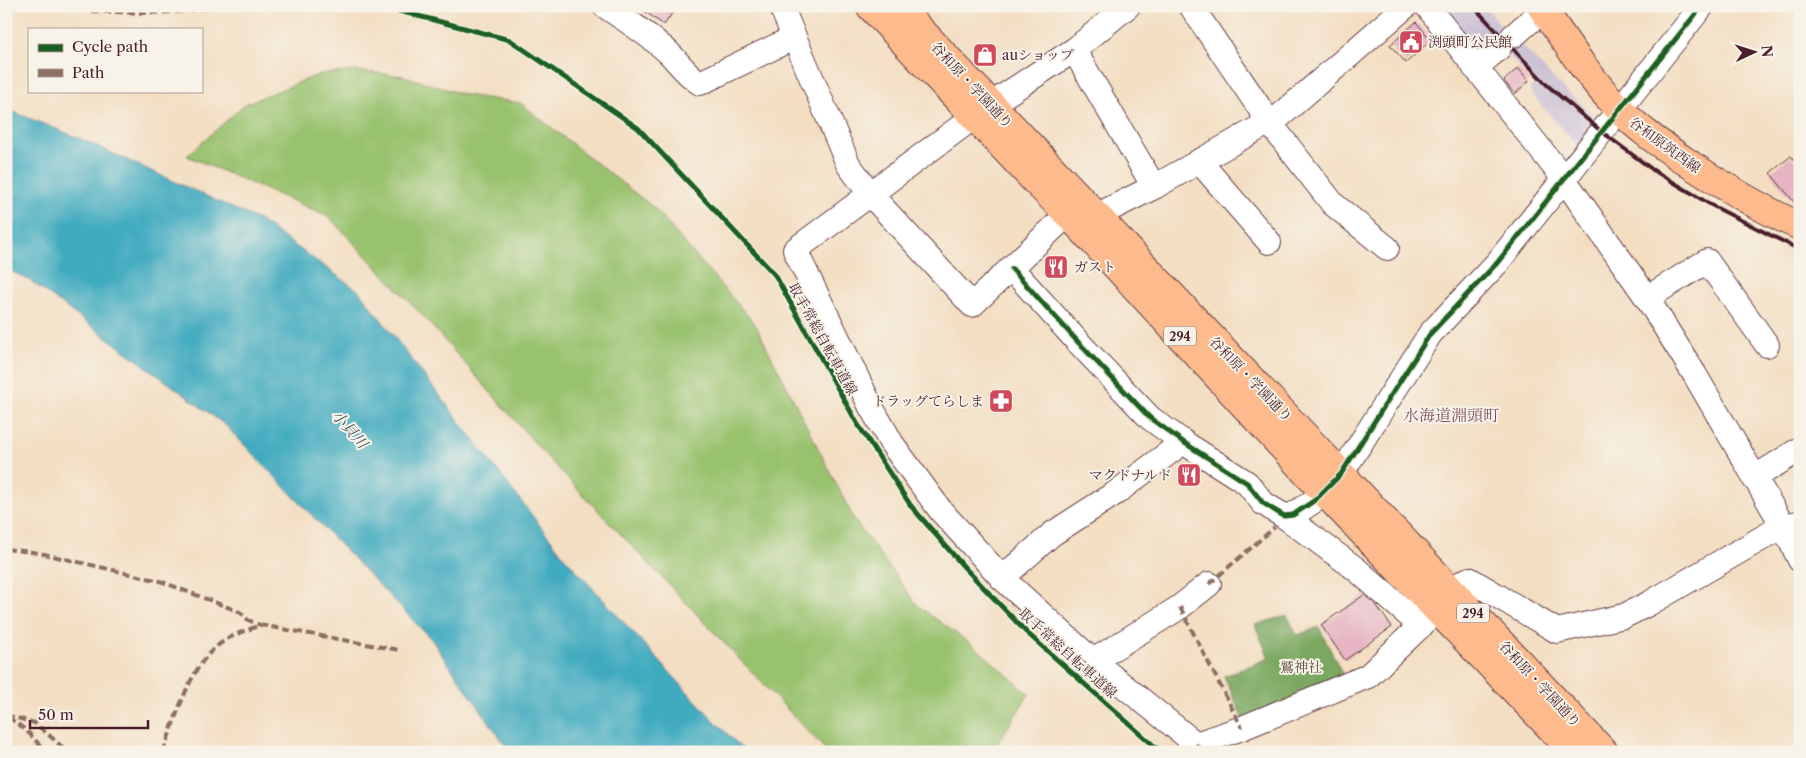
<svg xmlns="http://www.w3.org/2000/svg" width="1806" height="758" viewBox="0 0 1806 758" font-family="'Libre Caslon Text','Noto Serif JP',serif">
  <style>
    .industrial { fill: #cbbfd4 }
    .green { fill: #99c26e; stroke: #72704c }
    .forest { fill: #7aa861; stroke: #626446 }
    .water { fill: #40aabf; stroke: #456475 }
    .building { fill: #e6b4c2 }
    .lines { fill: none; stroke-linecap: round; stroke-linejoin: round }
    .minor-casing { stroke: #633c42; stroke-width: 26 }
    .major-casing { stroke: #633c42; stroke-width: 30 }
    .highway-casing { stroke: #633c42; stroke-width: 30 }
    .minor { stroke: #fff; stroke-width: 24 }
    .major { stroke: #fcba8d; stroke-width: 28 }
    .highway { stroke: #fcba8d; stroke-width: 28 }
    .rail { stroke: #4a1f2b; stroke-width: 4 }
    .quiet { stroke: #8d6e63; stroke-width: 4; stroke-dasharray: 8 4; stroke-linecap: butt }
    .cycleway-casing { stroke: #f7f3e8; stroke-width: 8 }
    .cycleway { stroke: #1b5e20; stroke-width: 5 }
    .labels { text-anchor: middle; dominant-baseline: central; stroke-width: 4; stroke-linejoin: round; paint-order: stroke }
    .shield { fill: #f7f3e8; stroke: #7e5f64; stroke-width: 1 }
    .shield-label { font-size: 12px; font-weight: bold; fill: #4a1f2b }
    .poi-label { font-size: 14px; fill: #4a1f2b; stroke: #f7f3e8; text-anchor: start }
    .street-label { font-size: 14px; fill: #4a1f2b; stroke: #f7f3e8 }
    .park-label { font-size: 14px; fill: #62503f; stroke: #f7f3e8 }
    .water-label { font-size: 15px; font-style: italic; fill: #465766; stroke: #f7f3e8 }
    .quarter-label { font-size: 16px; fill: #815360; stroke: #f7f3e8 }
  </style>
  <rect width="100%" height="100%" fill="#f7f3e8"/>
  <filter id="ink" filterUnits="userSpaceOnUse"><feTurbulence type="fractalNoise" baseFrequency=".02" numOctaves="2"/><feDisplacementMap in="SourceGraphic" scale="10" xChannelSelector="R" yChannelSelector="G"/><feConvolveMatrix kernelMatrix="1 2 1 2 8 2 1 2 1" color-interpolation-filters="sRGB"/></filter>
  <filter id="wash" filterUnits="userSpaceOnUse"><feTurbulence type="fractalNoise" baseFrequency=".0096" numOctaves="4" result="noise"/><feDisplacementMap in="SourceGraphic" scale="20" xChannelSelector="R" yChannelSelector="G"/><feGaussianBlur stdDeviation="1.12" result="paint"/><feColorMatrix in="noise" values="0 0 0 0 0 0 0 0 0 0 0 0 0 0 0 0 0 1.4 0 .05"/><feComposite in="paint" operator="in"/></filter>
  <g filter="url(#wash)">
    <rect width="100%" height="100%" fill="#f3dec2"/>
    <polygon class="industrial" points="1440,6 1485,6 1509,35 1516,39 1555,80 1600,122 1579,147 1546,111 1529,90 1535,83 1503,50 1480,55"/>
    <polygon class="green" points="358,71 404,76 465,95 520,103 654,208 755,324 855,521 918,606 975,647 1029,694 992,752 828,752 550,460 424,317 328,216 187,156 245,104 320,74"/>
    <polygon class="forest" points="1287,615 1297,635 1319,627 1345,679 1244,722 1224,676 1269,658 1255,625"/>
    <polygon class="water" points="6,109 79,138 259,220 359,291 565,558 709,715 746,752 510,752 431,639 225,425 29,280 6,269"/>
    <g id="blocks">
      <g class="building">
        <polygon points="637,6 677,6 664,25"/>
        <polygon points="1416,22 1431,40 1406,63 1390,45"/>
        <polygon points="1518,68 1529,81 1515,94 1504,81"/>
        <polygon points="1791,156 1800,167 1800,209 1770,173"/>
        <polygon points="1364,595 1376,605 1392,627 1345,660 1321,625"/>
      </g>
    </g>
  </g>
  <g filter="url(#ink)">
    <use href="#blocks" fill-opacity="0" stroke="#633c42" stroke-width="1"/>
    <g class="lines">
      <defs>
        <g id="minor">
          <path d="M605 6C627 21 650 35 669 53 679 63 687 75 700 83L793 38"/>
          <polyline points="781,6 848,164 871,195 972,305 1068,214"/>
          <polyline points="1128,6 1074,50 990,105 795,250 871,407 892,444 941,511 1002,578 1093,661 1196,744 1242,728 1368,676 1437,610"/>
          <polyline points="1191,6 1269,122 1333,204 1387,248"/>
          <polyline points="1427,6 1564,179 1647,298 1695,375 1783,526 1800,560"/>
          <polyline points="1513,36 1543,10"/>
          <polyline points="1074,50 1154,187"/>
          <polyline points="1475,68 1499,48"/>
          <polyline points="1199,161 1269,242"/>
          <polyline points="1096,216 1154,187 1280,116 1406,6"/>
          <polyline points="1012,269 1078,342 1150,418 1183,442 1247,483 1263,503 1274,510 1284,516 1293,515 1315,500 1341,474 1430,334 1497,263 1702,6"/>
          <polyline points="1647,298 1707,261 1767,345"/>
          <polyline points="1754,478 1800,449"/>
          <polyline points="1284,516 1356,569 1421,626"/>
          <polyline points="1002,578 1052,534 1117,492 1183,442"/>
          <polyline points="1450,589 1469,579 1557,631 1624,616 1648,604 1783,526 1798,523"/>
          <polyline points="1093,661 1180,607 1209,584"/>
        </g>
        <path id="major" d="M1541 6C1565 41 1589 78 1619 109 1640 131 1666 148 1691 165 1725 187 1762 210 1800 226"/>
        <g id="highway">
          <polyline points="870,6 1035,181 1068,214 1324,492 1574,752"/>
          <polyline points="898,6 1604,752"/>
        </g>
      </defs>
      <use href="#minor" class="minor-casing"/>
      <use href="#major" class="major-casing"/>
      <use href="#highway" class="highway-casing"/>
      <use href="#minor" class="minor"/>
      <use href="#major" class="major"/>
      <use href="#highway" class="highway"/>
      <polyline class="rail" points="1473,6 1547,85 1602,132 1653,170 1713,206 1800,250"/>
      <g class="quiet">
        <path d="M91 11C134 13 176 15 218 6"/>
        <polyline points="1499,48 1513,36"/>
        <polyline points="6,549 40,553 160,581 240,612 248,620 260,625"/>
        <polyline points="1209,584 1275,527"/>
        <polyline points="1180,607 1242,728"/>
        <polyline points="6,715 35,723 68,752"/>
        <polyline points="8,717 27,731 46,752"/>
        <polyline points="1196,744 1202,752"/>
        <path d="M163 752C177 716 190 662 224 641 235 634 248 630 260 625L399 650"/>
      </g>
      <defs>
        <g id="cycleway">
          <polyline points="380,6 510,40 638,128 775,275 857,423 911,506 964,567 1026,632 1161,752"/>
          <polyline points="1012,269 1078,342 1150,418 1183,442 1247,483 1263,503 1274,510 1284,516 1293,515 1315,500 1341,474 1430,334 1497,263 1702,6"/>
        </g>
      </defs>
      <use href="#cycleway" class="cycleway-casing"/>
      <use href="#cycleway" class="cycleway"/>
    </g>
  </g>
  <defs>
    <symbol id="civic-square" viewBox="-11 -11 22 22"><rect x="-9" y="-9" width="18" height="18" rx="4" fill="#d1495b" stroke="#f7f3e8"/><path d="M-.6-6.5H3V-4.5H.6V-3L4-1V1h2V6H-6V1h2V-1L-.6-3ZM-1.2 2.5V6h2.4V2.5Z" fill="#fff"/></symbol>
    <symbol id="shop-square" viewBox="-11 -11 22 22"><rect x="-9" y="-9" width="18" height="18" rx="4" fill="#d1495b" stroke="#f7f3e8"/><path d="M-5-2.5h2.3a2.7 3.5 0 0 1 5.4 0H5L5.5 6h-11ZM-1.5-2.5h3a1.5 2.3 0 0 0-3 0Z" fill="#fff"/></symbol>
    <symbol id="restaurant-square" viewBox="-11 -11 22 22"><rect x="-9" y="-9" width="18" height="18" rx="4" fill="#d1495b" stroke="#f7f3e8"/><path d="M-5-6h1v4h1v-4h1v4h1v-4h1v5L-1.5 .5V6h-2V.5L-5-1ZM5-6V6H3V1.5H1.5Q1.5-4 5-6Z" fill="#fff"/></symbol>
    <symbol id="pharmacy-square" viewBox="-11 -11 22 22"><rect x="-9" y="-9" width="18" height="18" rx="4" fill="#d1495b" stroke="#f7f3e8"/><path d="M-2-6h4v4h4v4h-4v4h-4v-4h-4v-4h4Z" fill="#fff"/></symbol>
  </defs>
  <g fill-rule="evenodd">
    <use href="#civic-square" x="1397" y="28" width="28" height="28"/>
    <use href="#shop-square" x="971" y="41" width="28" height="28"/>
    <use href="#restaurant-square" x="1042" y="253" width="28" height="28"/>
    <use href="#pharmacy-square" x="987" y="387" width="28" height="28"/>
    <use href="#restaurant-square" x="1175" y="461" width="28" height="28"/>
  </g>
  <g class="labels">
    <g class="shield">
      <rect x="1164" y="326.5" width="32" height="19" rx="4"/>
      <rect x="1457" y="603.5" width="32" height="19" rx="4"/>
    </g>
    <g class="shield-label">
      <text x="1180" y="336">294</text>
      <text x="1473" y="613">294</text>
    </g>
    <g class="poi-label">
      <text x="1428" y="42">渕頭町公民館</text>
      <text x="1002" y="55">auショップ</text>
      <text x="1074" y="267">ガスト</text>
      <text x="984" y="401" text-anchor="end">ドラッグてらしま</text>
      <text x="1172" y="475" text-anchor="end">マクドナルド</text>
    </g>
    <g class="street-label">
      <text transform="translate(972 85) rotate(47)">谷和原・学園通り</text>
      <text transform="translate(1665 145) rotate(36)">谷和原筑西線</text>
      <text transform="translate(823 339) rotate(61)">取手常総自転車道線</text>
      <text transform="translate(1251 379) rotate(46)">谷和原・学園通り</text>
      <text transform="translate(1068 653) rotate(42)">取手常総自転車道線</text>
      <text transform="translate(1540 684) rotate(47)">谷和原・学園通り</text>
    </g>
    <g class="park-label">
      <text x="1301" y="667">鷲神社</text>
    </g>
    <g class="water-label">
      <text transform="translate(350 429) rotate(49)">小貝川</text>
    </g>
    <g class="quarter-label">
      <text x="1451" y="415">水海道淵頭町</text>
    </g>
  </g>
  <rect width="1806" height="758" fill="none" stroke="#f7f3e8" stroke-width="25"/>
  <rect x="28" y="28" width="175" height="65" fill="#f7f3e8" stroke="#b29e9c"/>
  <rect x="38" y="44" width="25" height="8" fill="#1b5e20" stroke="#b29e9c"/>
  <text x="72" y="52" font-size="15" fill="#4a1f2b">Cycle path</text>
  <rect x="38" y="69" width="25" height="8" fill="#8d6e63" stroke="#b29e9c"/>
  <text x="72" y="78" font-size="15" fill="#4a1f2b">Path</text>
  <g transform="translate(1754 52) rotate(86)" stroke="#f7f3e8" stroke-width="4" paint-order="stroke">
  <path d="M0-4L9 19L0 12L-9 19Z" fill="#4a1f2b"/>
  <text y="-8" font-size="14" font-weight="bold" text-anchor="middle" fill="#4a1f2b">N</text>
  </g>
  <path d="M30 720v8h118v-8" fill="none" stroke="#4a1f2b" stroke-width="2.5"/>
  <text x="38" y="720" font-size="15" fill="#4a1f2b" stroke="#f7f3e8" stroke-width="4" paint-order="stroke">50 m</text>
</svg>
